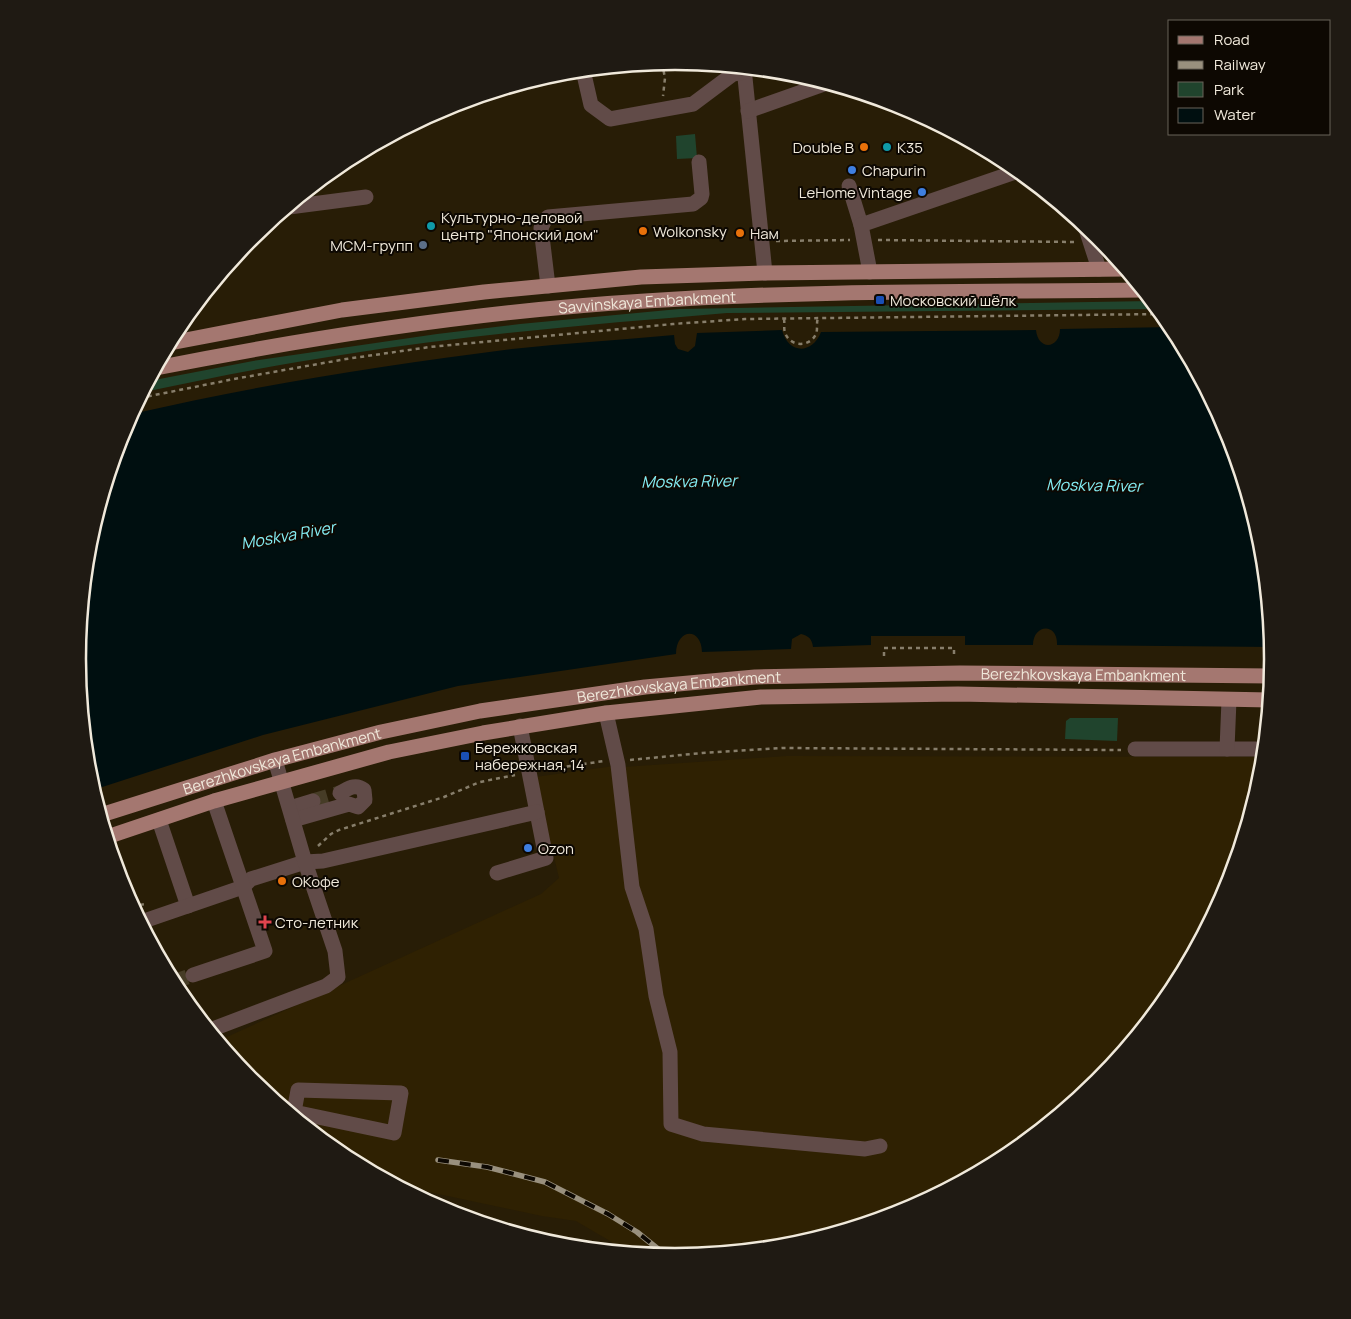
<svg xmlns="http://www.w3.org/2000/svg" width="1351" height="1319" viewBox="0 0 1351 1319" font-family="Manrope,sans-serif">
  <style>
    .built { fill: #2f2102 }
    .green { fill: #20442d }
    .water { fill: #000f10 }
    .lines { fill: none; stroke-linecap: round; stroke-linejoin: round }
    .minor-tunnel { stroke: #463c26; stroke-width: 15; stroke-dasharray: 15 8; stroke-linecap: butt }
    .path { stroke: #877e6b; stroke-width: 2.5; stroke-dasharray: 4 4; stroke-linecap: butt }
    .minor { stroke: #614b48; stroke-width: 15 }
    .major { stroke: #a47770; stroke-width: 15 }
    .rail-casing { stroke: #99907e; stroke-width: 5.5 }
    .rail { stroke: #0d0802; stroke-width: 4; stroke-dasharray: 11; stroke-linecap: butt }
    .food-dot { fill: #e8710a; stroke: #0d0802; stroke-width: 2 }
    .culture-dot { fill: #0f9aa8; stroke: #0d0802; stroke-width: 2 }
    .shop-dot { fill: #3f7fe0; stroke: #0d0802; stroke-width: 2 }
    .service-dot { fill: #5c6f8a; stroke: #0d0802; stroke-width: 2 }
    .transit-dot { fill: #1a4fb4; stroke: #0d0802; stroke-width: 2 }
    .health-dot { fill: #e0444e; stroke: #0d0802; stroke-width: 2 }
    .labels { text-anchor: middle; dominant-baseline: central; stroke-width: 4; stroke-linejoin: round; paint-order: stroke }
    .poi-label { font-size: 15px; fill: #f0e9db; stroke: #0d0802; text-anchor: start }
    .street-label { font-size: 15px; fill: #f0e9db; stroke: #0d0802 }
    .water-label { font-size: 16px; font-style: italic; fill: #85eef4; stroke: #0d0802 }
    .rim { fill: none; stroke: #f0e9db; stroke-width: 2.5 }
  </style>
  <rect width="100%" height="100%" fill="#281d06"/>
  <polygon class="built" points="787,756 1264,757 1262,777 1228,889 1173,992 1098,1083 1008,1157 904,1212 792,1246 675,1258 626,1253 610,1241 576,1221 542,1216 396,1185 343,1157 252,1082 218,1041 541,894 559,878 535,777 621,765 623,767"/>
  <g class="green">
    <polygon points="695,134 697,158 677,159 676,136"/>
    <path d="M1151 301 1158 309 727 313C598 324 469 334 341 355 275 365 209 378 144 392L149 381 253 361 437 334 520 324 679 309Z"/>
    <polygon points="1070,718 1118,718 1117,741 1065,739 1066,721"/>
  </g>
  <path class="water" d="M1173 327 1228 431 1262 543 1273 647 1057 645C1058 622 1033 624 1033 645H965V636H871V645L813 647C812 639 809 636 801 634L792 639 791 649 702 652C701 626 676 629 676 654L458 686 263 735 93 790 89 776 77 659 89 543 123 430 132 414C257 385 385 365 512 349 566 343 620 340 674 335L675 344 678 349 688 352 695 346 697 333 782 330C788 354 812 355 821 332L1036 330C1038 351 1060 349 1060 329Z"/>
  <g class="lines">
    <g class="minor-tunnel">
      <polyline points="313,801 340,793"/>
      <polyline points="173,982 193,975"/>
    </g>
    <g class="path">
      <polyline points="662,63 665,78 663,96"/>
      <polyline points="878,240 1075,242"/>
      <polyline points="776,241 850,240"/>
      <path d="M784 319C785 324 783 330 786 335 792 347 810 347 816 334 818 329 816 323 818 318"/>
      <polyline points="140,398 234,379 346,359 430,347 673,324 745,319 1162,314"/>
      <polyline points="884,656 884,648 954,648 954,656"/>
      <polyline points="630,760 702,753 782,748 1121,750"/>
      <polyline points="543,770 604,761"/>
      <polyline points="318,846 331,834 339,830 444,797 480,782 515,775"/>
      <polyline points="132,906 146,904"/>
    </g>
    <g class="minor">
      <polyline points="744,68 765,273"/>
      <polyline points="583,70 591,105 610,119 693,104 733,74 744,72"/>
      <polyline points="748,111 827,83"/>
      <polyline points="849,186 861,225"/>
      <polyline points="289,207 366,197"/>
      <polyline points="1085,226 1099,269"/>
      <polyline points="870,272 861,225 1018,171"/>
      <polyline points="548,286 541,228 545,220 548,217 693,204 701,198 702,194 699,162"/>
      <polyline points="606,713 618,765 632,887 646,929 656,996 670,1052 671,1124 703,1134 865,1149 880,1146"/>
      <polyline points="1135,749 1265,749"/>
      <polyline points="1227,749 1229,700"/>
      <polyline points="290,808 313,801"/>
      <polyline points="159,820 188,906"/>
      <path d="M293 820 349 804 358 807 365 800 364 790C355 783 348 789 340 793"/>
      <polyline points="497,873 546,858 520,726"/>
      <polyline points="141,922 243,887 251,879 305,862 323,861 537,812"/>
      <polyline points="193,975 265,951 214,801"/>
      <polyline points="210,1030 326,986 338,977 335,951 305,862 275,760"/>
      <polyline points="292,1115 294,1112 298,1090 401,1093 394,1133 294,1112"/>
    </g>
    <g class="major">
      <polyline points="170,343 342,310 484,292 641,277 765,273 1125,269"/>
      <path id="s1" d="M156 368C318 336 481 311 645 301 811 290 977 292 1143 290"/>
      <path id="s2" d="M101 815 275 760 381 732 480 711 645 687 755 677 960 673 1272 676"/>
      <polyline points="107,837 214,801 389,752 483,733 606,713 761,697 958,694 1270,700"/>
    </g>
    <defs>
      <polyline id="rail" points="438,1160 487,1167 545,1182 608,1214 637,1232 668,1257"/>
    </defs>
    <use href="#rail" class="rail-casing"/>
    <use href="#rail" class="rail"/>
  </g>
  <g class="food-dot">
    <circle cx="864" cy="147" r="5"/>
    <circle cx="643" cy="231" r="5"/>
    <circle cx="740" cy="233" r="5"/>
    <circle cx="282" cy="881" r="5"/>
  </g>
  <g class="culture-dot">
    <circle cx="887" cy="147" r="5"/>
    <circle cx="431" cy="226" r="5"/>
  </g>
  <g class="shop-dot">
    <circle cx="852" cy="170" r="5"/>
    <circle cx="922" cy="192" r="5"/>
    <circle cx="528" cy="848" r="5"/>
  </g>
  <circle class="service-dot" cx="423" cy="245" r="5"/>
  <g class="transit-dot">
    <rect x="875" y="295" width="10" height="10" rx="2.5"/>
    <rect x="460" y="751" width="10" height="10" rx="2.5"/>
  </g>
  <path class="health-dot" d="M262.5 914.5h5v5h5v5h-5v5h-5v-5h-5v-5h5z"/>
  <g class="labels">
    <g class="poi-label">
      <text x="854" y="147" text-anchor="end">Double B</text>
      <text x="897" y="147">K35</text>
      <text x="862" y="170">Chapurin</text>
      <text x="912" y="192" text-anchor="end">LeHome Vintage</text>
      <text x="441" y="217">Культурно-деловой<tspan x="441" dy="17">центр "Японский дом"</tspan></text>
      <text x="653" y="231">Wolkonsky</text>
      <text x="750" y="233">Нам</text>
      <text x="413" y="245" text-anchor="end">МСМ-групп</text>
      <text x="890" y="300">Московский шёлк</text>
      <text x="475" y="747">Бережковская<tspan x="475" dy="17">набережная, 14</tspan></text>
      <text x="538" y="848">Ozon</text>
      <text x="292" y="881">ОКофе</text>
      <text x="275" y="922">Сто-летник</text>
    </g>
    <g class="street-label">
      <text stroke="none"><textPath href="#s1" startOffset="496">Savvinskaya Embankment</textPath></text>
      <text stroke="none"><textPath href="#s2" startOffset="999">Berezhkovskaya Embankment</textPath></text>
      <text stroke="none"><textPath href="#s2" startOffset="594">Berezhkovskaya Embankment</textPath></text>
      <text stroke="none"><textPath href="#s2" startOffset="189">Berezhkovskaya Embankment</textPath></text>
    </g>
    <g class="water-label">
      <text transform="translate(689 481) rotate(-1)">Moskva River</text>
      <text transform="translate(1094 485) rotate(1)">Moskva River</text>
      <text transform="translate(288 535) rotate(-10)">Moskva River</text>
    </g>
  </g>
  <path d="M0 0H1351V1319H0ZM86 659a589 589 0 1 1 1178 0a589 589 0 1 1-1178 0Z" fill="#1f1a13" fill-rule="evenodd"/>
  <path class="rim" d="M86 659a589 589 0 1 1 1178 0a589 589 0 1 1-1178 0Z"/>
  <rect x="1168" y="20" width="162" height="115" fill="#0d0802" stroke="#686259"/>
  <rect x="1178" y="36" width="25" height="8" fill="#a47770" stroke="#686259"/>
  <text x="1214" y="45" font-size="15" fill="#f0e9db">Road</text>
  <rect x="1178" y="61" width="25" height="8" fill="#99907e" stroke="#686259"/>
  <text x="1214" y="70" font-size="15" fill="#f0e9db">Railway</text>
  <rect x="1178" y="82" width="25" height="15" fill="#20442d" stroke="#686259"/>
  <text x="1214" y="95" font-size="15" fill="#f0e9db">Park</text>
  <rect x="1178" y="108" width="25" height="15" fill="#000f10" stroke="#686259"/>
  <text x="1214" y="120" font-size="15" fill="#f0e9db">Water</text>
</svg>
